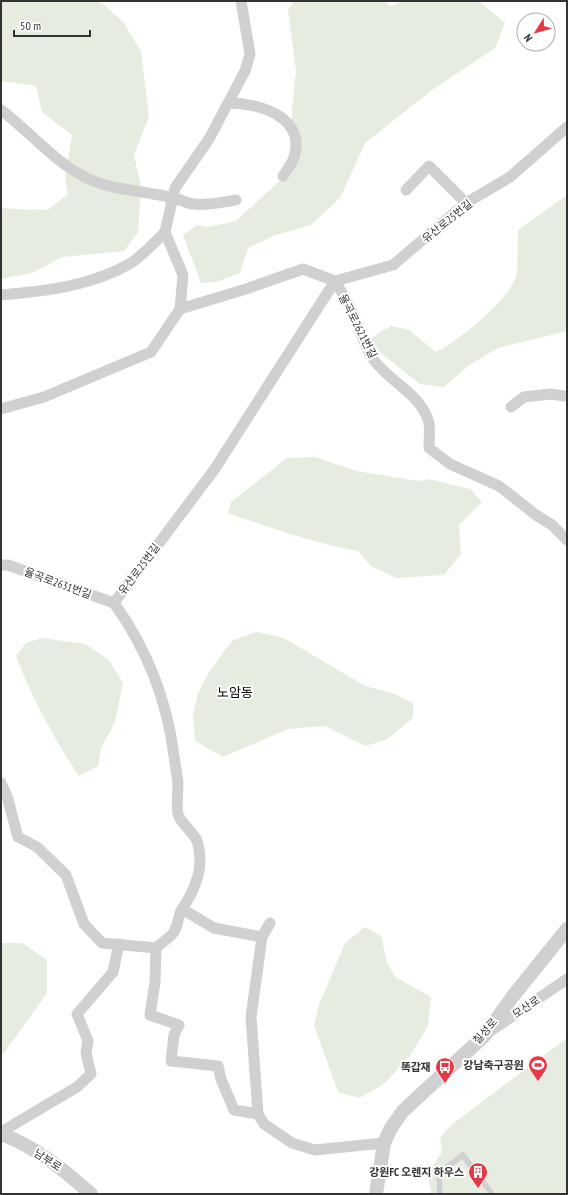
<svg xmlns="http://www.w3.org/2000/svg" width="568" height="1195" viewBox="0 0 568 1195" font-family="'PT Sans Narrow','Noto Sans KR',sans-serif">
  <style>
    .green { fill: #e6ecdf }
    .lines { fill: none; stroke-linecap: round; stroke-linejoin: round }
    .service { stroke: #d0d0d0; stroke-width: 5.5 }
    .minor { stroke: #d0d0d0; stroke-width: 11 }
    .tertiary { stroke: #d0d0d0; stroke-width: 14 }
    .labels { text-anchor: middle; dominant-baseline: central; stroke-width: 4; stroke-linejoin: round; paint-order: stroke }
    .street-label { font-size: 11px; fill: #333; stroke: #fff }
    .poi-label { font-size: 11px; font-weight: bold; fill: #333; stroke: #fff; text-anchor: end }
    .quarter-label { font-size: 13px; fill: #000; stroke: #fff }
  </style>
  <rect width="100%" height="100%" fill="#fff"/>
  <g class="green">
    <polygon points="1,1 95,1 102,3 124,23 141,52 149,116 134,155 141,187 138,232 124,251 62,257 32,273 1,279 1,207 12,209 48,210 68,194 65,178 72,135 42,112 36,86 1,81"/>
    <polygon points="294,1 383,1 391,6 403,1 479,1 505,23 495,48 432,90 365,143 340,198 311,225 273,236 248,248 240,273 216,282 201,283 183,235 197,225 209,227 236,221 284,177 292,154 292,110 296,71 288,9"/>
    <path d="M567 195V331L498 348 469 365 444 387 420 384 382 354 369 339 391 326 409 330 436 352C457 343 511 298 516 276 519 263 517 243 518 230Z"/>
    <path d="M315 457 356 471 419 481 428 479 470 489 482 502 459 525 461 554 444 575 396 578 371 566 358 551C313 543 271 528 228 513L231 502 287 458Z"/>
    <polygon points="256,632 284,638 365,686 392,693 413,703 413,718 386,740 365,746 325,726 288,729 223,757 195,741 193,716 198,693 211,669 232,641"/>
    <path d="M42 638 85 644 108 659 123 683 115 722 101 748 98 766 79 776C54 738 32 698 16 656L26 643Z"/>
    <polygon points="365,927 381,936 387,963 395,977 431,997 428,1026 410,1056 384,1084 359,1098 338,1092 314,1025 319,1005 345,943"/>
    <polygon points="1,943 22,943 47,960 47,993 1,1057"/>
    <polygon points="567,1038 567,1194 431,1194 428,1173 442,1152 440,1138 450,1126"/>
  </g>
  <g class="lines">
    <polyline class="service" points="440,1194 439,1173 463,1155 492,1194"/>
    <g class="minor">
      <path d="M229 103C260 103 309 118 293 160 291 165 286 171 283 176"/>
      <path d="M1 110C29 131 51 158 81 175 108 191 143 190 173 198 180 199 186 203 193 204 207 206 222 202 236 200"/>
      <polyline points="406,190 429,166 466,203"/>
      <path d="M1 295C46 291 92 286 131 263 143 255 155 242 165 232"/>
      <polyline points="180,309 246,289 303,269 335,281 393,265 466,203 510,177 567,127"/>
      <polyline points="511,407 524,397 550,394 565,396"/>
      <polyline points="1,409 44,397 151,352 180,309 183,275 165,232 175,188 209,139 245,71 250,54 241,1"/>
      <polyline points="1,565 8,565 114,603"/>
      <path d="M114 603 214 470 335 281C341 291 347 301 352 311 359 327 363 344 373 359 389 382 422 394 429 423 430 431 429 440 429 448L450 464 499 486 536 515 552 525 567 540"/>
      <path d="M1 783 7 796 18 837 37 847 66 875 84 924 102 943 156 948C161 943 170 938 174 932 178 926 178 916 182 909 195 890 205 865 197 841 193 831 180 823 178 814 176 804 178 793 178 783 177 774 175 765 174 756 167 700 147 649 114 603"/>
      <polyline points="182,909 214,928 262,937"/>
      <polyline points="270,923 262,937 251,1017 258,1114 264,1124 292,1143 315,1150 384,1143"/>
      <polyline points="156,948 155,982 150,1015 179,1025 174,1035 171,1061 218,1066 221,1079 234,1110 258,1114"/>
      <polyline points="489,1032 567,979"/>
      <polyline points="1,1132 77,1087 91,1074 86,1053 88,1041 77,1014 113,972 119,944"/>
    </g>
    <g class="tertiary">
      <path d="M1 1134C36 1147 64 1170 91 1194"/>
      <polyline points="376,1194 384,1143 391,1128 403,1111 485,1035 513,996 567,929"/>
    </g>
  </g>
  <defs>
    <symbol id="stadium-pin" viewBox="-11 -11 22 30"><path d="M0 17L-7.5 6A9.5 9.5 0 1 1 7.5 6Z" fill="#e63946" stroke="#fff"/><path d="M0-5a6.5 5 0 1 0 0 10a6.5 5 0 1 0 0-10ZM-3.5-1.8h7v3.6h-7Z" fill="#fff"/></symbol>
    <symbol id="bus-pin" viewBox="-11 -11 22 30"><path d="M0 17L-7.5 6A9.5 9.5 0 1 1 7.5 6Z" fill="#e63946" stroke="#fff"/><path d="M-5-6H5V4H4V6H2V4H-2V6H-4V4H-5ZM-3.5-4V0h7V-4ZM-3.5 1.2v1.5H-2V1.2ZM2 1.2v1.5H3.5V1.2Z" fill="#fff"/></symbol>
    <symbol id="building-pin" viewBox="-11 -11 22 30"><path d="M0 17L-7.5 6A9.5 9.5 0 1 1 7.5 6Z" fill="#e63946" stroke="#fff"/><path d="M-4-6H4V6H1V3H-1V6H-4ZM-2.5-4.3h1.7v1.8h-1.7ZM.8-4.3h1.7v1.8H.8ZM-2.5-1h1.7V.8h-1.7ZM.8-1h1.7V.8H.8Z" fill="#fff"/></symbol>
  </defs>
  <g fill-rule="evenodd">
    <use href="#stadium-pin" x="527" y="1054" width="22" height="30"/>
    <use href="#bus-pin" x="434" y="1056" width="22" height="30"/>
    <use href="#building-pin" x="467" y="1161" width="22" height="30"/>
  </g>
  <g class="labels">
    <g class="street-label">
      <text transform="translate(447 221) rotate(-39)">유산로25번길</text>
      <text transform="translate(358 326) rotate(63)">율곡로2621번길</text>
      <text transform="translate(139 569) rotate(-53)">유산로25번길</text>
      <text transform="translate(58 583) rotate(20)">율곡로2631번길</text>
      <text transform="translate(526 1007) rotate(-34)">모산로</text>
      <text transform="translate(485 1031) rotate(-49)">칠성로</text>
      <text transform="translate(48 1160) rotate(33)">남부로</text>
    </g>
    <g class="poi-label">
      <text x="524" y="1065">강남축구공원</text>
      <text x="431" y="1067">똑갑재</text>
      <text x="464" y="1172">강원FC 오렌지 하우스</text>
    </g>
    <g class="quarter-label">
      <text x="235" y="692">노암동</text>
    </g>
  </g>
  <rect width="568" height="1195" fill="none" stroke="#333333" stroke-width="4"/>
  <g transform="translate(536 32) rotate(233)"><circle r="19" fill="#ffffff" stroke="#adadad"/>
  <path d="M0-3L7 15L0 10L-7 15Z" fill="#e63946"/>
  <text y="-6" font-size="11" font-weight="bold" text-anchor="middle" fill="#333333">N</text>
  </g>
  <path d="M14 30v6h76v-6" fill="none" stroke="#333333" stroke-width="2"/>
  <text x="20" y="30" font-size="12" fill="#333333" stroke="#ffffff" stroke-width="3" paint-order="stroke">50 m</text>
</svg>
